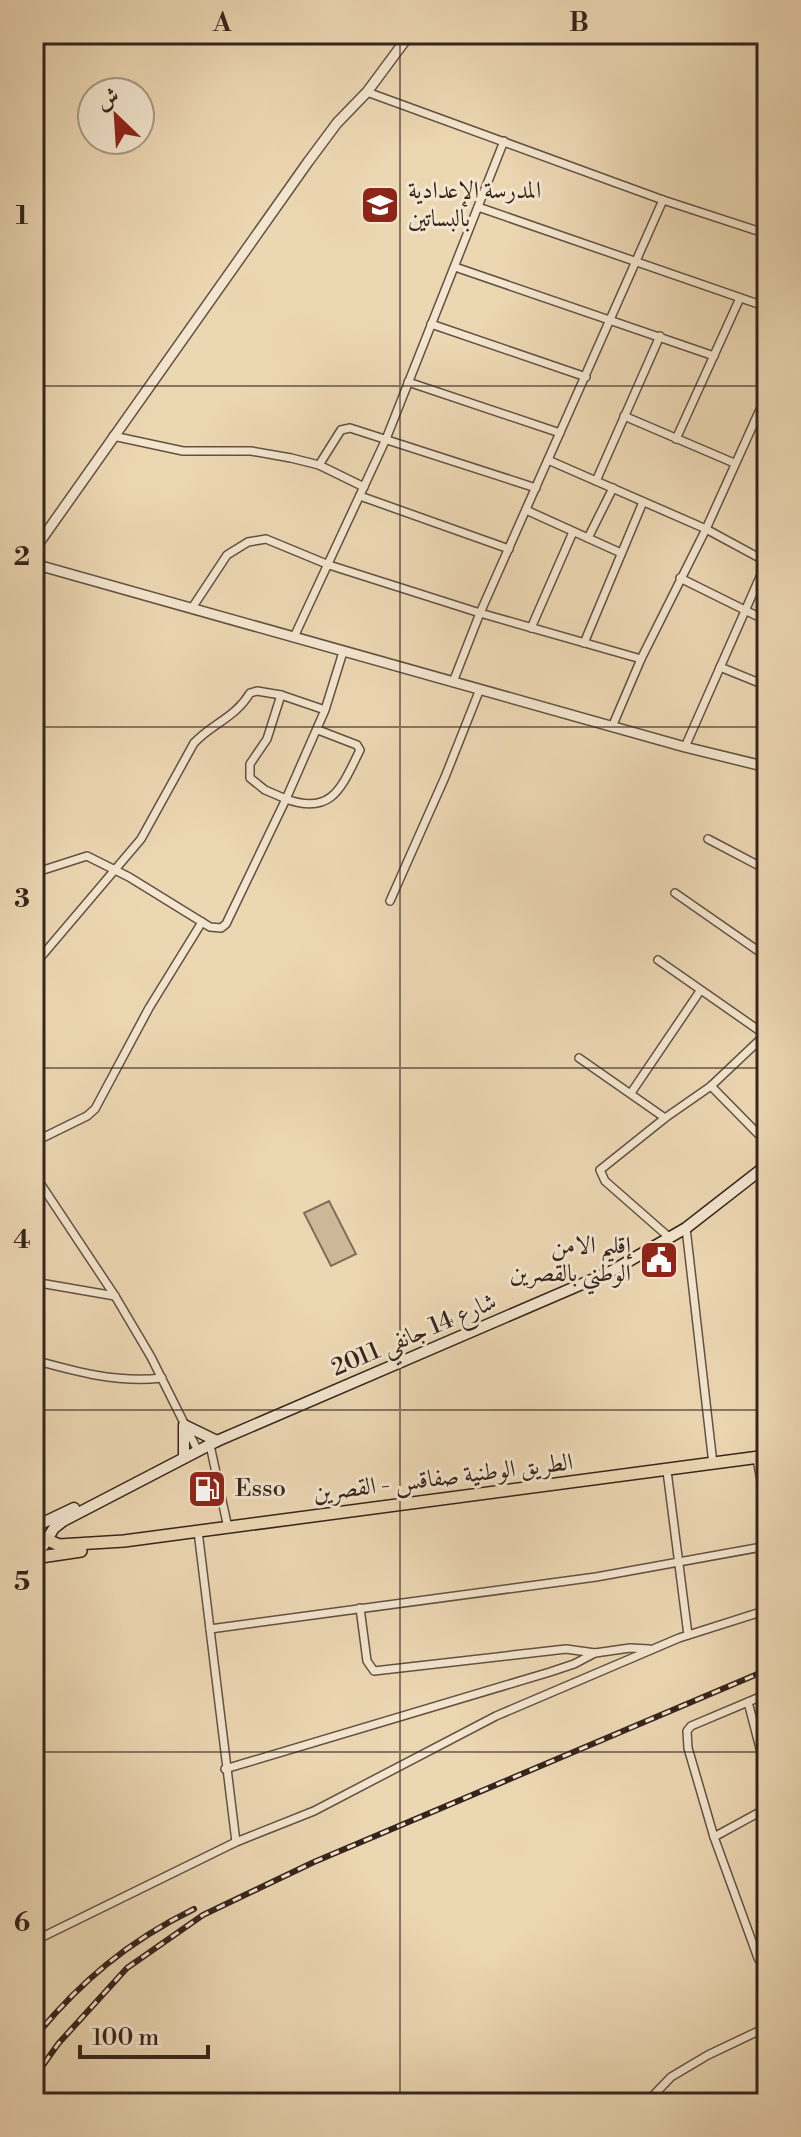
<svg xmlns="http://www.w3.org/2000/svg" width="801" height="2137" viewBox="0 0 801 2137" font-family="'Libre Bodoni',Amiri,serif">
  <style>
    .green { fill: #cdb999; stroke: #826e5a; stroke-width: 2 }
    .lines { fill: none; stroke-linecap: round; stroke-linejoin: round }
    .minor-casing { stroke: #645142; stroke-width: 10 }
    .tertiary-casing { stroke: #645142; stroke-width: 12 }
    .secondary-casing { stroke: #36241c; stroke-width: 13 }
    .primary-casing { stroke: #36241c; stroke-width: 14 }
    .minor { stroke: #f3e5ce; stroke-width: 7 }
    .tertiary { stroke: #f3e5ce; stroke-width: 9 }
    .secondary { stroke: #f3e5ce; stroke-width: 10 }
    .primary { stroke: #ecd7b3; stroke-width: 11 }
    .rail-casing { stroke: #36241c; stroke-width: 6 }
    .rail { stroke: #f3e5ce; stroke-width: 3; stroke-dasharray: 9; stroke-linecap: butt }
    .grid { fill: none; stroke: #36241c; stroke-width: 2; stroke-opacity: 0.55 }
    .labels { text-anchor: middle; dominant-baseline: central; stroke-width: 6; stroke-linejoin: round; paint-order: stroke }
    .poi-label { font-size: 24px; fill: #36241c; stroke: #f3e5ce; text-anchor: start }
    .street-label { font-size: 24px; fill: #36241c; stroke: #f3e5ce }
    .neatline { fill: none; stroke: #36241c; stroke-width: 3 }
    .grid-label { font-size: 26px; text-anchor: middle; font-weight: bold; fill: #36241c }
  </style>
  <rect width="100%" height="100%" fill="#ecd7b3"/>
  <filter id="stains"><feTurbulence type="fractalNoise" baseFrequency=".0025" numOctaves="4"/><feColorMatrix values="0 0 0 0 .2 0 0 0 0 .09 0 0 0 0 .02 0 0 0 .5 -.17"/></filter>
  <radialGradient id="worn" r=".72"><stop offset=".6" stop-color="#630" stop-opacity="0"/><stop offset="1" stop-color="#630" stop-opacity=".3"/></radialGradient>
  <polygon class="green" points="329,1201 356,1254 331,1266 304,1213"/>
  <g class="lines">
    <defs>
      <g id="minor">
        <polyline points="367,92 663,200 767,234"/>
        <polyline points="478,207 767,307"/>
        <polyline points="455,267 714,356"/>
        <polyline points="431,324 586,377"/>
        <polyline points="408,382 560,433"/>
        <polyline points="624,416 734,463"/>
        <polyline points="755,421 767,427"/>
        <polyline points="113,436 183,451 251,451 291,458 319,465 364,487"/>
        <polyline points="676,439 740,298"/>
        <polyline points="548,460 706,529 767,562"/>
        <polyline points="319,465 341,430 350,428 536,488"/>
        <polyline points="596,481 660,336"/>
        <polyline points="360,496 509,549"/>
        <polyline points="526,510 621,553"/>
        <polyline points="588,538 613,488"/>
        <polyline points="680,578 767,621"/>
        <polyline points="192,608 227,555 248,542 266,539 329,565 480,613 641,659"/>
        <polyline points="531,628 573,532"/>
        <polyline points="294,637 386,439 504,141"/>
        <polyline points="584,643 643,502"/>
        <polyline points="720,667 767,686"/>
        <polyline points="453,682 480,613 663,200"/>
        <polyline points="325,710 286,799 265,790 250,778 250,764 267,739 281,695 325,710 343,652"/>
        <polyline points="612,727 641,659 706,529 767,394"/>
        <polyline points="685,747 767,561"/>
        <polyline points="708,839 767,870"/>
        <path d="M34 873 87 856 129 877 210 927 221 928 226 924 286 799C333 816 342 786 360 750L357 745 318 730"/>
        <polyline points="675,893 767,957"/>
        <polyline points="390,901 445,777 480,689"/>
        <polyline points="658,960 767,1036"/>
        <path d="M34 965 141 839 194 743C213 723 235 718 250 693L257 691 281 695"/>
        <polyline points="579,1058 665,1118"/>
        <polyline points="711,1086 767,1143"/>
        <polyline points="631,1093 700,991"/>
        <polyline points="34,1142 87,1116 95,1109 149,1008 202,922"/>
        <polyline points="34,1174 115,1296 151,1357 198,1451"/>
        <polyline points="686,1228 713,1464"/>
        <polyline points="670,1238 605,1181 600,1170 665,1118 711,1086 767,1033"/>
        <polyline points="34,1282 115,1296"/>
        <path d="M34 1360C77 1372 117 1383 162 1378"/>
        <polyline points="210,1445 228,1528"/>
        <polyline points="757,1459 767,1512"/>
        <polyline points="667,1471 688,1635"/>
        <polyline points="198,1531 236,1842"/>
        <polyline points="360,1608 367,1661 374,1671 566,1649 595,1653"/>
        <polyline points="210,1629 596,1577 767,1546"/>
        <polyline points="748,1702 767,1775"/>
        <polyline points="225,1769 550,1672 574,1664 595,1653 630,1648 649,1649"/>
        <polyline points="767,1808 714,1837 758,1958 760,1961 767,1959"/>
        <polyline points="714,1837 688,1748 687,1731 691,1726 767,1694"/>
        <polyline points="34,1941 236,1842 314,1811 496,1716 679,1638 767,1610"/>
        <polyline points="646,2103 671,2077 708,2055 767,2027"/>
      </g>
      <g id="tertiary">
        <polyline points="34,550 308,162 337,123 367,92 410,34"/>
        <polyline points="34,564 685,747 767,767"/>
      </g>
      <g id="secondary">
        <polyline points="184,1457 184,1425 217,1441"/>
        <polyline points="34,1527 74,1508"/>
        <polyline points="43,1546 54,1528 63,1521 217,1441 610,1272 686,1228 767,1165"/>
      </g>
      <g id="primary">
        <polyline points="41,1537 59,1545 124,1541 767,1456"/>
        <polyline points="34,1558 81,1551"/>
      </g>
    </defs>
    <use href="#minor" class="minor-casing"/>
    <use href="#tertiary" class="tertiary-casing"/>
    <use href="#secondary" class="secondary-casing"/>
    <use href="#primary" class="primary-casing"/>
    <use href="#minor" class="minor"/>
    <use href="#tertiary" class="tertiary"/>
    <use href="#secondary" class="secondary"/>
    <use href="#primary" class="primary"/>
    <defs>
      <g id="rail">
        <path d="M34 2038C81 1981 127 1942 194 1909"/>
        <polyline points="34,2078 58,2044 127,1968 203,1915 314,1862 767,1670"/>
      </g>
    </defs>
    <use href="#rail" class="rail-casing"/>
    <use href="#rail" class="rail"/>
  </g>
  <path class="grid" d="M400 34V2103M34 386H767M34 727H767M34 1068H767M34 1410H767M34 1752H767"/>
  <defs>
    <symbol id="school-square" viewBox="-11 -11 22 22"><rect x="-9" y="-9" width="18" height="18" rx="4" fill="#8f2418" stroke="#f3e5ce"/><path d="M0-5L7-2L0 1L-7-2ZM-4 1L0 2.5L4 1V4Q0 6-4 4Z" fill="#fff"/></symbol>
    <symbol id="civic-square" viewBox="-11 -11 22 22"><rect x="-9" y="-9" width="18" height="18" rx="4" fill="#8f2418" stroke="#f3e5ce"/><path d="M-.6-6.5H3V-4.5H.6V-3L4-1V1h2V6H-6V1h2V-1L-.6-3ZM-1.2 2.5V6h2.4V2.5Z" fill="#fff"/></symbol>
    <symbol id="fuel-square" viewBox="-11 -11 22 22"><rect x="-9" y="-9" width="18" height="18" rx="4" fill="#8f2418" stroke="#f3e5ce"/><path d="M-5.5-6h7V0h2V4h1.3V-2.5L3-4.5l.8-.8L6-3V5H2.5V1h-1V6h-7ZM-4.2-4.7v3.2H.2V-4.7Z" fill="#fff"/></symbol>
  </defs>
  <g fill-rule="evenodd">
    <use href="#school-square" x="358" y="183" width="44" height="44"/>
    <use href="#civic-square" x="637" y="1238" width="44" height="44"/>
    <use href="#fuel-square" x="185" y="1467" width="44" height="44"/>
  </g>
  <g class="labels">
    <g class="poi-label">
      <text x="408" y="191">المدرسة الإعدادية<tspan x="408" dy="28">بالبساتين</tspan></text>
      <text x="631" y="1246" text-anchor="end">إقليم الامن<tspan x="631" dy="28">الوطني بالقصرين</tspan></text>
      <text x="235" y="1489">Esso</text>
    </g>
    <g class="street-label">
      <text transform="translate(414 1335) rotate(-23)">شارع 14 جانفي 2011</text>
      <text transform="translate(443 1478) rotate(-7)">الطريق الوطنية صفاقس - القصرين</text>
    </g>
  </g>
  <rect width="801" height="2137" fill="none" stroke="#ecd7b3" stroke-width="88"/>
  <g transform="translate(116 116) rotate(335)"><circle r="38" fill="#f3e5ce" stroke="#a79887" stroke-width="2"/>
  <path d="M0-6L14 30L0 20L-14 30Z" fill="#8f2418"/>
  <text y="-12" font-size="22" font-weight="bold" text-anchor="middle" fill="#36241c">ش</text>
  </g>
  <path d="M80 2045v12h128v-12" fill="none" stroke="#36241c" stroke-width="4"/>
  <text x="92" y="2045" font-size="24" fill="#36241c" stroke="#f3e5ce" stroke-width="6" paint-order="stroke">100 m</text>
  <rect x="44" y="44" width="713" height="2049" class="neatline"/>
  <g class="grid-label">
    <text x="222" y="31">A</text>
    <text x="579" y="31">B</text>
    <text x="22" y="224">1</text>
    <text x="22" y="565">2</text>
    <text x="22" y="907">3</text>
    <text x="22" y="1248">4</text>
    <text x="22" y="1590">5</text>
    <text x="22" y="1931">6</text>
  </g>
  <rect width="100%" height="100%" filter="url(#stains)"/>
  <rect width="100%" height="100%" fill="url(#worn)"/>
</svg>
